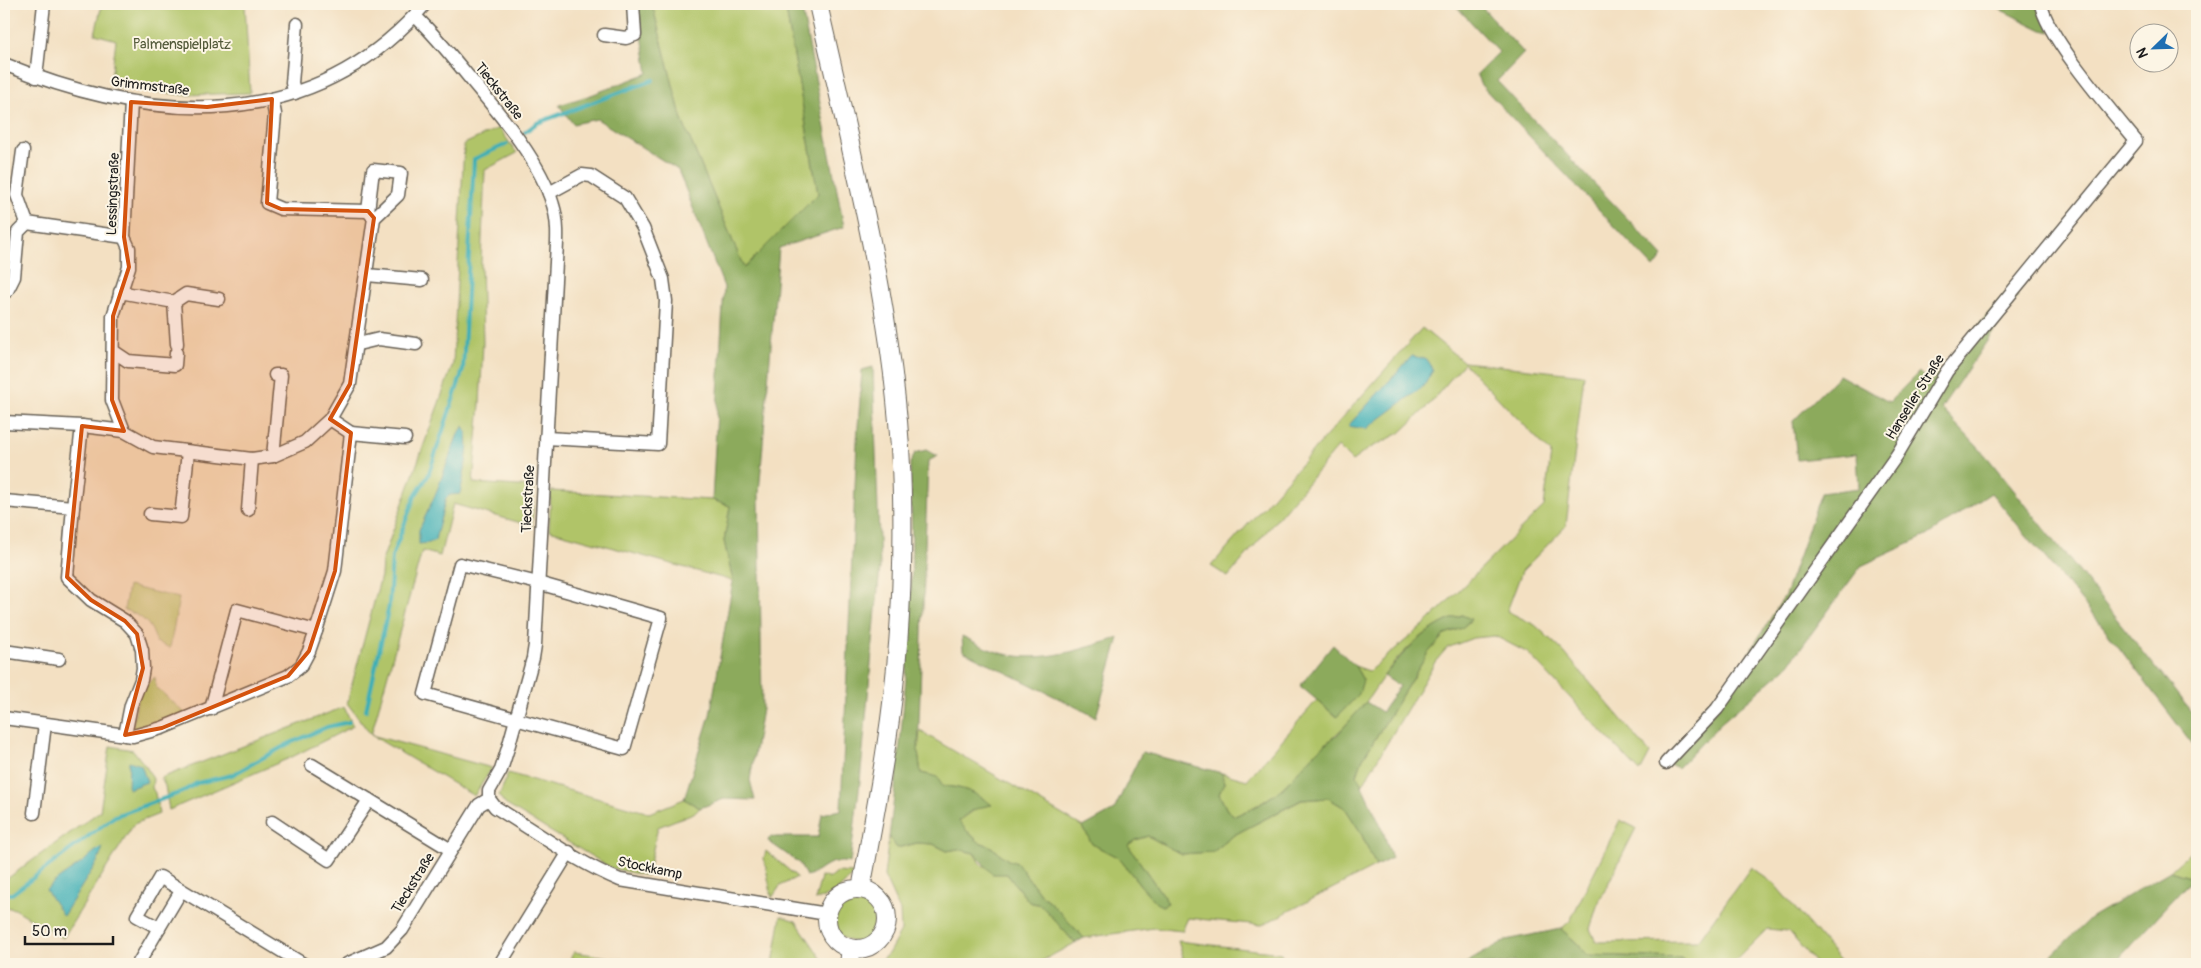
<svg xmlns="http://www.w3.org/2000/svg" width="2201" height="968" viewBox="0 0 2201 968" font-family="Pangolin,sans-serif">
  <style>
    .green { fill: #b0c468; stroke: #667042 }
    .forest { fill: #8caa5c; stroke: #54633c }
    .water { fill: #3eafb6; stroke: #2d6669 }
    .lines { fill: none; stroke-linecap: round; stroke-linejoin: round }
    .stream { stroke: #3eafb6; stroke-width: 4 }
    .street-casing { stroke: #676156; stroke-width: 15 }
    .secondary-casing { stroke: #676156; stroke-width: 20 }
    .street { stroke: #fff; stroke-width: 12 }
    .secondary { stroke: #fff; stroke-width: 18 }
    .marked { fill: #d4530e; fill-opacity: 0.2; stroke: #d4530e; stroke-width: 4; stroke-linejoin: round }
    .labels { text-anchor: middle; dominant-baseline: central; stroke-width: 4; stroke-linejoin: round; paint-order: stroke }
    .park-label { font-size: 14px; fill: #505737; stroke: #fcf5e5 }
    .street-label { font-size: 14px; fill: #1c1c1c; stroke: #fcf5e5 }
  </style>
  <rect width="100%" height="100%" fill="#fcf5e5"/>
  <filter id="ink" filterUnits="userSpaceOnUse"><feTurbulence type="fractalNoise" baseFrequency=".02" numOctaves="2"/><feDisplacementMap in="SourceGraphic" scale="10" xChannelSelector="R" yChannelSelector="G"/><feConvolveMatrix kernelMatrix="1 2 1 2 8 2 1 2 1" color-interpolation-filters="sRGB"/></filter>
  <filter id="wash" filterUnits="userSpaceOnUse"><feTurbulence type="fractalNoise" baseFrequency=".0096" numOctaves="4" result="noise"/><feDisplacementMap in="SourceGraphic" scale="20" xChannelSelector="R" yChannelSelector="G"/><feGaussianBlur stdDeviation="1.12" result="paint"/><feColorMatrix in="noise" values="0 0 0 0 0 0 0 0 0 0 0 0 0 0 0 0 0 1.4 0 .05"/><feComposite in="paint" operator="in"/></filter>
  <g filter="url(#wash)">
    <rect width="100%" height="100%" fill="#f3e0c2"/>
    <g class="green">
      <polygon points="102,4 245,4 250,93 184,95 110,86 116,40 95,34"/>
      <polygon points="652,4 785,4 818,194 744,268 682,120"/>
      <polygon points="499,128 517,153 485,170 481,263 483,343 480,404 473,483 534,487 532,526 453,504 440,556 422,551 371,735 492,768 474,796 371,735 347,703 381,576 382,561 453,364 464,144"/>
      <path d="M1422 328 1464 362 1584 375 1566 526 1522 571 1507 611 1535 625 1562 650 1650 753 1640 772 1528 653 1495 636 1473 638 1447 648 1435 662 1362 786 1357 775 1362 760 1428 653 1445 634 1462 628 1471 620 1462 615C1429 626 1403 649 1383 677 1377 685 1372 694 1366 702 1352 721 1335 735 1318 751 1305 762 1295 778 1281 789 1267 801 1252 808 1235 816L1227 810 1219 794 1224 783 1222 773 1247 780 1317 700 1336 717 1363 680 1355 666 1369 671 1425 624 1544 506 1551 453 1464 363 1427 407 1400 433 1370 448 1352 461 1338 447 1228 577 1211 566Z"/>
      <polygon points="551,491 712,500 730,506 724,541 733,581 549,530"/>
      <path d="M128 586 179 598 170 648 156 642C152 624 142 615 124 610Z"/>
      <polygon points="155,677 156,687 186,714 135,732 132,729 139,691"/>
      <polygon points="344,707 353,726 292,757 169,810 165,786 161,778"/>
      <path d="M920 731 1083 827 1092 844 1119 858 1141 886 1162 906 1168 903 1128 845 1135 840 1148 836 1181 854 1213 852 1234 835 1302 800 1328 798 1345 808 1360 831 1376 866 1262 925 1188 918 1182 931 1154 928 1084 938 1050 902 1041 895 1017 863 1008 860 990 846 979 842 966 830 959 821 979 807 991 805C976 792 962 787 942 786L938 777 921 773 918 753Z"/>
      <polygon points="110,746 133,750 147,768 153,779 152,788 155,793 159,814 134,824 63,938 15,909 4,907 4,881 100,811"/>
      <polygon points="508,773 649,813 684,799 700,808 696,812 658,827 647,876 611,868 505,804 499,796"/>
      <polygon points="1620,820 1636,828 1597,906 1590,929 1596,942 1698,941 1751,867 1775,885 1843,964 1816,964 1788,931 1767,929 1732,964 1685,964 1687,963 1681,958 1586,955 1578,944 1561,929 1570,921"/>
      <polygon points="889,837 897,848 917,843 933,844 947,851 958,849 974,853 981,865 1007,874 1029,902 1041,905 1075,943 1036,964 876,964 888,954 901,931 900,911 884,876"/>
      <polygon points="2197,846 2197,875 2193,878 2170,871"/>
      <polygon points="766,851 797,877 780,886 772,898 764,858"/>
      <path d="M837 872 853 873C846 886 830 897 815 900L821 877 825 876 829 879Z"/>
      <circle cx="857" cy="919" r="23"/>
      <polygon points="781,916 796,921 825,964 773,964"/>
      <polygon points="1178,941 1281,953 1284,964 1185,964"/>
      <polygon points="574,952 654,964 567,964"/>
    </g>
    <g class="forest">
      <polygon points="637,4 652,4 682,120 744,268 818,194 785,4 801,4 844,227 779,248 759,493 762,709 750,780 755,800 724,799 700,808 684,799 710,715 733,581 724,541 730,506 712,500 724,287 678,170 597,119 573,124 559,105 591,95 648,73"/>
      <polygon points="1454,4 1479,4 1524,53 1497,81 1663,256 1654,268 1480,84 1477,74 1499,52"/>
      <polygon points="1989,4 2037,4 2051,32 2042,30"/>
      <polygon points="2007,291 2018,296 1941,408 1988,458 2197,719 2197,750 2104,628 1991,493 1926,536 1861,566 1786,668 1722,722 1678,768 1669,764 1731,682 1785,595 1821,493 1859,488 1857,454 1797,460 1793,421 1839,375 1889,402 1919,372 1930,383"/>
      <path d="M873 367 880 567 860 782 850 863C823 858 827 871 806 876L799 863 768 841 770 837H818L822 814 841 810 857 441 862 370Z"/>
      <path d="M926 450 938 456 928 461 918 752 921 773 938 777 942 786C962 787 976 792 992 805 978 807 969 811 959 821L966 830 979 842 990 846 1008 860 1017 863 1041 895 1050 902 1084 938 1075 943 1041 905 1029 902 1007 874H992L974 853 958 849 947 851 933 844 917 843 897 848 889 837C900 754 908 671 911 588 913 546 911 504 910 463L915 453Z"/>
      <path d="M1462 615 1471 619 1462 628 1445 634 1428 653 1362 760 1357 775 1383 831 1392 858 1376 866 1360 831 1345 808 1328 798 1301 800 1234 835 1213 852 1181 854 1148 836 1135 840 1128 845 1168 903 1162 906 1156 903 1141 886 1119 858 1092 844 1083 827 1114 810 1142 752 1222 773 1224 783 1219 794 1227 810 1235 816 1259 805 1282 789 1317 751 1337 735 1366 702 1382 712 1399 686 1384 676C1406 649 1428 626 1462 615Z"/>
      <path d="M962 636C975 642 990 651 1005 654 1044 663 1081 649 1119 638L1096 717 963 651Z"/>
      <polygon points="1333,645 1355,666 1363,680 1359,694 1337,717 1300,686"/>
      <polygon points="2170,871 2193,878 2122,955 2116,964 2043,964 2090,918"/>
      <polygon points="1561,929 1578,944 1586,955 1681,958 1687,963 1517,964 1515,961 1503,964 1464,964 1506,940"/>
    </g>
    <g class="water">
      <polygon points="1412,356 1426,359 1433,370 1424,386 1366,429 1348,426"/>
      <path d="M464 426C473 441 463 478 460 494L450 495 446 498 435 540 429 543 419 544V530L436 493 458 434Z"/>
      <polygon points="129,761 141,765 147,782 128,789"/>
      <path d="M103 847 99 859 63 916 46 890C57 878 71 871 84 861 91 855 95 850 103 847Z"/>
    </g>
    <g class="lines">
      <g class="stream">
        <polyline points="525,132 537,123 653,80"/>
        <polyline points="366,710 389,606 392,557 415,496 428,476 463,370 474,159 507,144"/>
        <polyline points="4,894 12,894 115,816 182,792 197,783 232,775 288,744 327,727 349,722"/>
      </g>
    </g>
  </g>
  <g filter="url(#ink)">
    <g class="lines">
      <defs>
        <g id="street">
          <path d="M415 16C434 34 451 55 468 76 498 112 540 160 553 205 559 224 557 243 556 262L535 645 533 658 508 748 501 770 489 791V799"/>
          <polyline points="604,35 626,38 635,35 633,4"/>
          <path d="M4 64C152 125 312 135 425 4"/>
          <polyline points="36,77 44,4"/>
          <polyline points="295,93 292,83 297,24"/>
          <polyline points="368,211 373,170 401,173 398,195 374,218"/>
          <polyline points="27,223 124,237"/>
          <polyline points="367,275 422,280"/>
          <polyline points="4,292 7,291 14,277 18,232 27,223 17,195 23,151"/>
          <polyline points="120,292 174,302 177,344"/>
          <polyline points="174,302 186,294 219,299"/>
          <polyline points="358,344 379,339 416,344"/>
          <polyline points="113,351 128,361 175,365 176,353"/>
          <polyline points="4,422 82,426 124,431 153,447 252,459 273,456 305,442 330,419 350,384 374,218 368,211 281,209 267,203 275,114 272,99"/>
          <polyline points="124,431 112,400 113,316 129,267 129,248 124,237 131,102"/>
          <polyline points="351,433 405,438"/>
          <polyline points="546,438 658,444 666,301 663,279 643,228 625,198 591,176 582,175 549,193"/>
          <polyline points="273,456 281,375 275,375"/>
          <polyline points="4,501 73,507 67,577 91,600 125,621 137,634 142,650 143,668 141,680 131,705 125,735"/>
          <polyline points="73,507 82,426"/>
          <polyline points="248,510 252,459"/>
          <polyline points="150,514 181,517 188,452"/>
          <polygon points="460,564 538,583 661,618 624,749 425,694"/>
          <polyline points="316,631 335,571 351,433 330,419"/>
          <polyline points="4,651 59,659"/>
          <polyline points="4,718 133,736 162,728 288,676 301,666 309,651 316,631 237,610 211,709"/>
          <path d="M1666 763 1717 709 1897 455 1947 371 2136 141C2113 113 2046 36 2041 4"/>
          <polyline points="312,765 451,850"/>
          <path d="M489 799 495 807C535 831 576 862 620 880L827 914"/>
          <polyline points="34,813 45,724"/>
          <polyline points="272,822 329,860 369,800"/>
          <polyline points="181,891 159,928 137,916 160,877 303,964"/>
          <polyline points="138,964 159,928"/>
          <polyline points="347,964 386,947 402,930 479,805 489,799"/>
          <polyline points="500,964 569,852"/>
        </g>
        <g id="secondary">
          <path d="M818 4C854 165 899 329 902 495 904 579 899 664 886 747 879 794 870 841 861 889"/>
          <circle cx="857" cy="919" r="30"/>
          <polyline points="849,964 851,949"/>
        </g>
      </defs>
      <use href="#street" class="street-casing"/>
      <use href="#secondary" class="secondary-casing"/>
      <use href="#street" class="street"/>
      <use href="#secondary" class="secondary"/>
    </g>
  </g>
  <path class="marked" d="M272 99 267 203 281 209 368 211 374 218 350 384 330 419 351 433 335 571 309 651 288 676 162 728 125 735 143 668 137 634 125 621 91 600 67 577 82 426 124 431 112 400 113 316 129 267 124 237 131 102 207 107Z"/>
  <g class="labels">
    <g class="park-label">
      <text x="182" y="44">Palmenspielplatz</text>
    </g>
    <g class="street-label">
      <text transform="translate(150 86) rotate(7)">Grimmstraße</text>
      <text transform="translate(499 91) rotate(52)">Tieckstraße</text>
      <text transform="translate(113 194) rotate(-88)">Lessingstraße</text>
      <text transform="translate(1915 397) rotate(-58)">Hanseller Straße</text>
      <text transform="translate(528 499) rotate(-87)">Tieckstraße</text>
      <text transform="translate(650 868) rotate(12)">Stockkamp</text>
      <text transform="translate(413 883) rotate(-58)">Tieckstraße</text>
    </g>
  </g>
  <rect width="2201" height="968" fill="none" stroke="#fcf5e5" stroke-width="20"/>
  <g transform="translate(2154 48) rotate(247)"><circle r="24" fill="#fcf5e5" stroke="#a29e95"/>
  <path d="M0-4L9 19L0 12L-9 19Z" fill="#1f6fb2"/>
  <text y="-8" font-size="14" font-weight="bold" text-anchor="middle" fill="#1c1c1c">N</text>
  </g>
  <path d="M25 936v8h88v-8" fill="none" stroke="#1c1c1c" stroke-width="2.5"/>
  <text x="32" y="936" font-size="15" fill="#1c1c1c" stroke="#fcf5e5" stroke-width="4" paint-order="stroke">50 m</text>
</svg>
